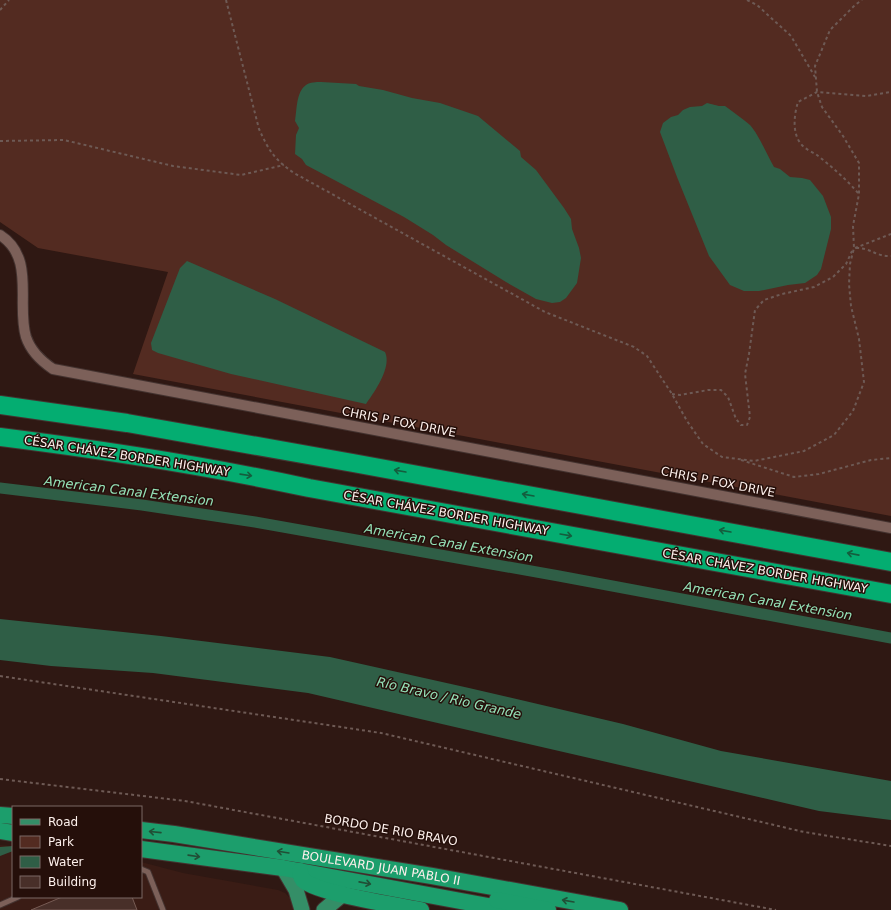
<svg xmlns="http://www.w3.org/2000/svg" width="891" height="910" viewBox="0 0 891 910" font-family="'DejaVu Sans',sans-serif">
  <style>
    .built { fill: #3a1c15 }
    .green { fill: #532b21 }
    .water { fill: #2f5e46 }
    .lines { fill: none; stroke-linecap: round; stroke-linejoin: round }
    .canal { stroke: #2f5e46; stroke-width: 11 }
    .building { fill: #482f29; stroke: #775b54 }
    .service-casing { stroke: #443330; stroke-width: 7 }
    .minor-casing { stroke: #443330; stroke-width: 12 }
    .primary-casing { stroke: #443330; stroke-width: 17 }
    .trunk-casing { stroke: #443330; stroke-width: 18 }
    .motorway-casing { stroke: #443330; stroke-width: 20 }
    .path { stroke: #6e5a55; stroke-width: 2; stroke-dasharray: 3 3; stroke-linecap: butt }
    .service { stroke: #7c6059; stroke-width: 5 }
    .minor { stroke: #7c6059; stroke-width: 10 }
    .primary { stroke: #348e67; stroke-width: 15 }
    .trunk { stroke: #1c9e6c; stroke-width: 16 }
    .motorway { stroke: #04ad71; stroke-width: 18 }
    .oneway { stroke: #145e3e }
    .oneway2 { stroke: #214f36 }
    .labels { text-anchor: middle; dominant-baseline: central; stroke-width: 3; stroke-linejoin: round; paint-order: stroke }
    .street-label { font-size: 12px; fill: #fdf0ec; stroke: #250f0a }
    .water-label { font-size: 13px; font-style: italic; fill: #95e2b8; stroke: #250f0a }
  </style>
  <rect width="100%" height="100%" fill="#2f1813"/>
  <polygon class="built" points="0,845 13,846 13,897 141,897 141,862 183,873 278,890 285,893 292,900 294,910 0,910"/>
  <polygon class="green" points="0,0 891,0 891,516 133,374 168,272 38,248 0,222"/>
  <g class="water">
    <path d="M321 82 356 84 359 86 383 90 412 98 440 103 478 116 520 151 521 157 536 170 564 208 571 219 572 229 579 248 581 258 577 283 566 298 560 302 552 303 536 299 506 282 446 245 433 235 404 217 306 165 302 159 295 154 296 135 299 128 295 121C297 110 296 92 306 85 310 82 316 82 321 82Z"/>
    <path d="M707 103 719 106H725C733 112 742 118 750 125 759 135 767 155 774 167L780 169 790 177 802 178 810 180 823 196 831 217V229L821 269 817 275 805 283 788 285 759 291H744L730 285 709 256 677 177 660 132 663 123 671 117 678 115 683 110 690 107 702 106Z"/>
    <path d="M187 261 275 299 385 352C392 367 375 391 366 404L231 374 158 353 152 350 151 343 180 268Z"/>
    <polygon points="0,619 161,636 330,657 469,688 623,724 721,751 891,781 891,820 819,811 308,693 153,673 51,666 0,660"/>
    <polygon points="0,847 13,846 13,851 0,856"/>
  </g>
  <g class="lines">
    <polyline class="canal" points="0,488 142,505 255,522 559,576 891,638"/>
  </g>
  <polygon class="building" points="62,897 132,897 137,910 31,910"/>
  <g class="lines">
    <defs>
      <g id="service">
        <polyline points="141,869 148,872 163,910"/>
        <polyline points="0,905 18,897"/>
      </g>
      <path id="minor" d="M0 235C36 258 16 304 26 337 31 352 41 361 53 369L891 528"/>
      <g id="primary">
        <polyline points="283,868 296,890 302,910"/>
        <polyline points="324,910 342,895"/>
      </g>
      <g id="trunk">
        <polyline points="0,815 13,816"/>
        <path id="s1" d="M141 830 174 834 432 876 620 910"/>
        <polyline points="0,831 13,833"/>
        <polyline points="141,849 283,868 509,910"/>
        <path d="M300 871C300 874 301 877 303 880 316 893 399 906 421 910"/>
        <polyline points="497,900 548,910"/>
      </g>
      <g id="motorway">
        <polyline points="0,405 127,423 353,463 891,562"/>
        <path d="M0 437C104 450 207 466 309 488L891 594"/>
      </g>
    </defs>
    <use href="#service" class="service-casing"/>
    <use href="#minor" class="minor-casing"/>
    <use href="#primary" class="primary-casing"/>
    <use href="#trunk" class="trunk-casing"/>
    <use href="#motorway" class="motorway-casing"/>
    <g class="path">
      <path d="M226 0 259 129C269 151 274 159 294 173L545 312 634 347 647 356 672 394 687 421 703 444 722 457 754 461 804 451 834 435 853 411 864 382 859 339 851 306 849 284 850 264 854 248 853 226 859 194V163L843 136 822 107 817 92 815 66 830 30 855 5 862 0"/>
      <polyline points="747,0 757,5 791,36 815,77"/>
      <polyline points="0,10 9,0"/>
      <polyline points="0,141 64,140 173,166 241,175 284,165"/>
      <path d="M858 193C846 179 832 167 817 155 812 152 805 149 801 144 792 133 794 115 798 102L817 92 866 96 891 92"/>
      <polyline points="855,248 891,234"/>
      <path d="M856 248C872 248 876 257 891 256"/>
      <polyline points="672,394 680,395 708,390 721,390 728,397 736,419 741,425 747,425 750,417 745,374 749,354 755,310 764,300 782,294 814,287 833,277 846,264 852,251"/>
      <polyline points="741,460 794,477 819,474 871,460 891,458"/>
      <polyline points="0,676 381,733 804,832 891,846"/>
      <polyline points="0,779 185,801 776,910"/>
    </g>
    <use href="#service" class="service"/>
    <use href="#minor" class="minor"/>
    <use href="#primary" class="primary"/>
    <use href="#trunk" class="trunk"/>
    <use href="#motorway" class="motorway"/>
  </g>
  <defs><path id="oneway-shaft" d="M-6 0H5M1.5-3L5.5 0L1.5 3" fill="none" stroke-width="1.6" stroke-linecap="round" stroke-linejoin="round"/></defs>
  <g class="oneway">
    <use href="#oneway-shaft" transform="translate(400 471) rotate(-170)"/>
    <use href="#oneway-shaft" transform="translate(246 475) rotate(8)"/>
    <use href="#oneway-shaft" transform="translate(528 495) rotate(-170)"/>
    <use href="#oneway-shaft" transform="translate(725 531) rotate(-170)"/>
    <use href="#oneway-shaft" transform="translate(566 535) rotate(10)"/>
    <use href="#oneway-shaft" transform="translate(853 554) rotate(-169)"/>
  </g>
  <g class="oneway2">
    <use href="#oneway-shaft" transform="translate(155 832) rotate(-174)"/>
    <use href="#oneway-shaft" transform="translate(283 852) rotate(-171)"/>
    <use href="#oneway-shaft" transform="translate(194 856) rotate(8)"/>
    <use href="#oneway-shaft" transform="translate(365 883) rotate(11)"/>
    <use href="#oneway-shaft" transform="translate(568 901) rotate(-170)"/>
  </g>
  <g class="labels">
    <g class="street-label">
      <text transform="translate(399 422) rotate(11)">CHRIS P FOX DRIVE</text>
      <text transform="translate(127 456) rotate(9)">CÉSAR CHÁVEZ BORDER HIGHWAY</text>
      <text transform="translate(718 482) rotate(11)">CHRIS P FOX DRIVE</text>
      <text transform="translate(446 513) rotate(10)">CÉSAR CHÁVEZ BORDER HIGHWAY</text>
      <text transform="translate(765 571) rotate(10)">CÉSAR CHÁVEZ BORDER HIGHWAY</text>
      <text transform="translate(391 830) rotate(10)">BORDO DE RIO BRAVO</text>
      <text stroke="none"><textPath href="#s1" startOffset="243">BOULEVARD JUAN PABLO II</textPath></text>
    </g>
    <g class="water-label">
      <text transform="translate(129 491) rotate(7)">American Canal Extension</text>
      <text transform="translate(449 543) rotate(10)">American Canal Extension</text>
      <text transform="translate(768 601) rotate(10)">American Canal Extension</text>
      <text transform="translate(449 698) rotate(13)">Río Bravo / Rio Grande</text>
    </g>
  </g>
  <rect x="12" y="806" width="130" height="92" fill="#250f0a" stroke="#7b6964"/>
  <rect x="20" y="819" width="20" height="6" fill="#348e67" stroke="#7b6964"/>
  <text x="48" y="826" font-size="12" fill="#fdf0ec">Road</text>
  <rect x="20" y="836" width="20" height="12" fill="#532b21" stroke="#7b6964"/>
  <text x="48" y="846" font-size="12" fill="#fdf0ec">Park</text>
  <rect x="20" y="856" width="20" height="12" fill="#2f5e46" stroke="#7b6964"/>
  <text x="48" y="866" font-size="12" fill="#fdf0ec">Water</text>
  <rect x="20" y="876" width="20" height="12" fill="#482f29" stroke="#7b6964"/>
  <text x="48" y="886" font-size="12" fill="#fdf0ec">Building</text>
</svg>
